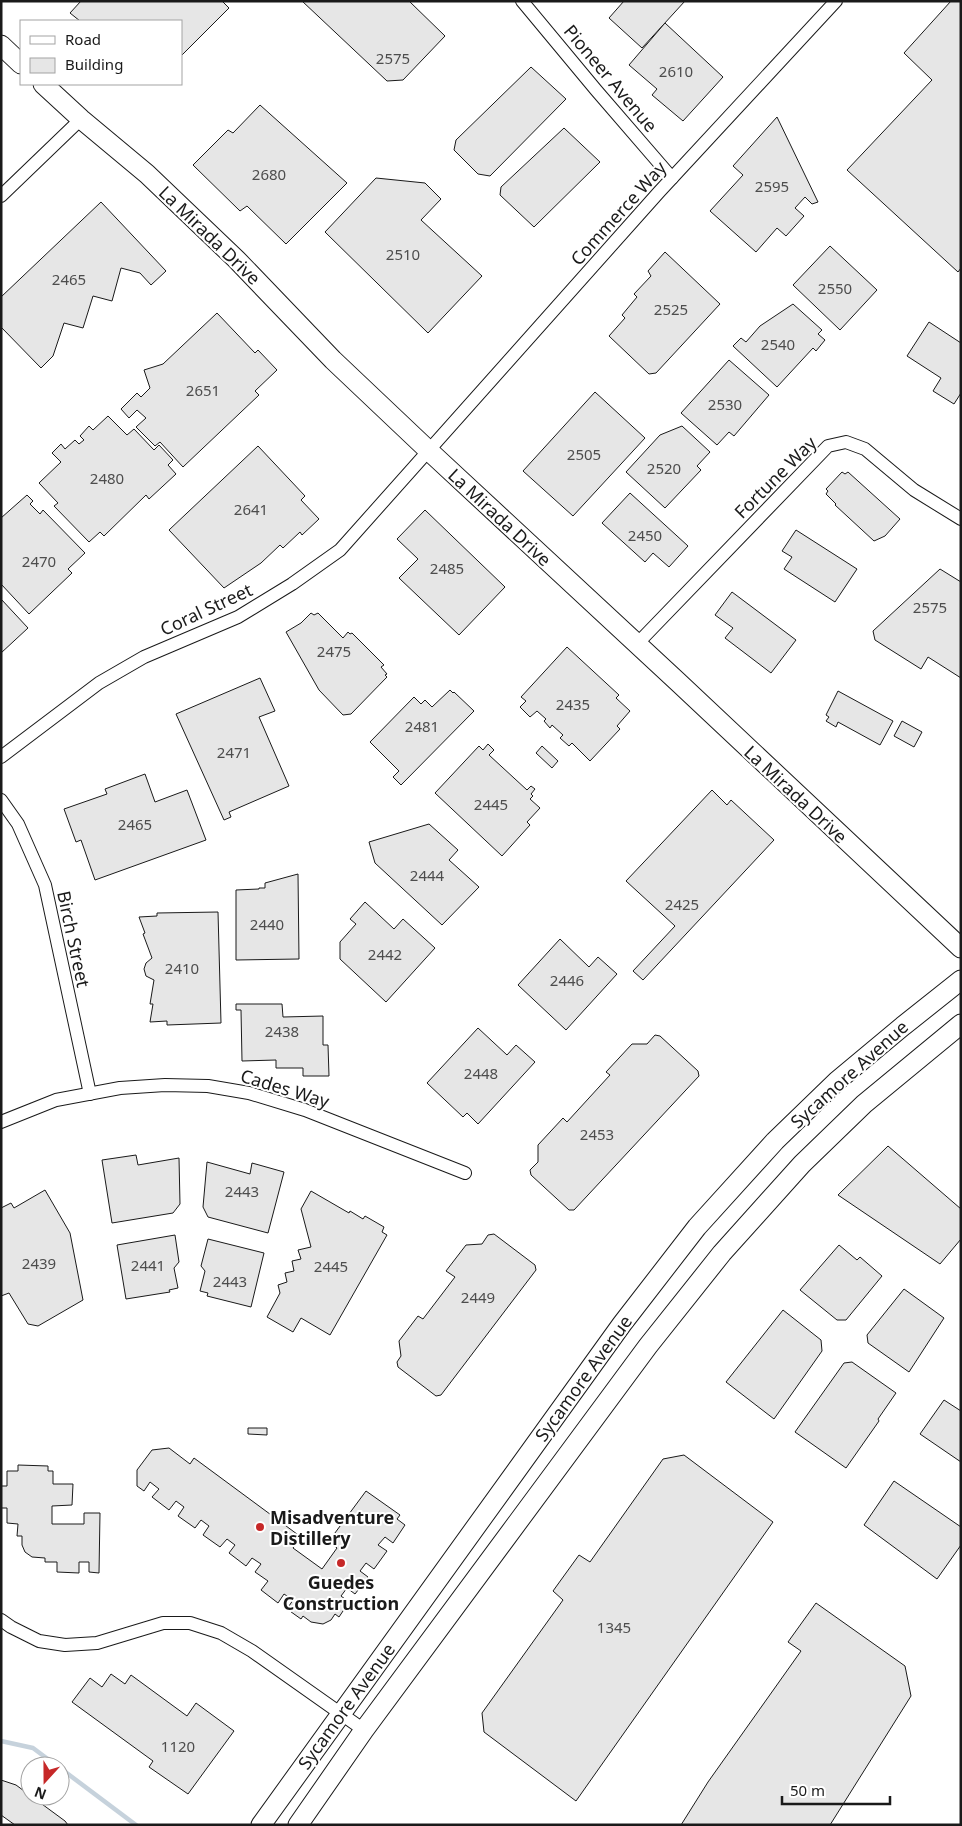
<svg xmlns="http://www.w3.org/2000/svg" width="962" height="1826" viewBox="0 0 962 1826" font-family="'Noto Sans',sans-serif">
  <style>
    .lines { fill: none; stroke-linecap: round; stroke-linejoin: round }
    .stream { stroke: #c6d2dc; stroke-width: 4.5 }
    .building { fill: #e6e6e6; stroke: #1a1a1a }
    .street-casing { stroke: #1a1a1a; stroke-width: 14 }
    .secondary-casing { stroke: #1a1a1a; stroke-width: 21 }
    .street { stroke: #fff; stroke-width: 12 }
    .secondary { stroke: #fff; stroke-width: 19 }
    .poi-dot { fill: #c62828; stroke: #fff; stroke-width: 2 }
    .labels { text-anchor: middle; dominant-baseline: central; stroke-width: 4; stroke-linejoin: round; paint-order: stroke }
    .number-label { font-size: 15px; fill: #4d4d4d }
    .street-label { font-size: 18px; fill: #1a1a1a; stroke: #fff }
    .poi-label { font-size: 18px; font-weight: bold; fill: #1a1a1a; stroke: #fff; text-anchor: start }
  </style>
  <rect width="100%" height="100%" fill="#fff"/>
  <g class="lines">
    <g class="stream">
      <polyline points="1,1741 33,1748 57,1766"/>
      <polyline points="60,1768 136,1825"/>
    </g>
  </g>
  <g class="building">
    <polygon points="81,1 222,1 229,8 181,56 181,21 80,21 70,13"/>
    <polygon points="302,1 409,1 445,36 403,80 387,81"/>
    <polygon points="624,1 685,1 642,48 609,18"/>
    <polygon points="951,1 961,1 961,268 958,272 847,170 932,80 904,53"/>
    <polygon points="665,23 723,77 683,121 652,95 657,89 629,65"/>
    <polygon points="531,67 566,99 490,176 478,174 454,150 456,140"/>
    <polygon points="260,105 347,183 286,244 247,206 240,211 193,165 228,130 233,133"/>
    <polygon points="777,117 818,202 812,204 805,197 795,208 804,216 786,236 777,228 756,252 710,211 743,175 733,166"/>
    <polygon points="564,128 600,162 534,227 500,195 501,187"/>
    <polygon points="376,178 425,183 441,199 421,220 482,276 428,333 325,232"/>
    <polygon points="101,202 166,271 151,285 140,273 121,268 112,301 93,296 83,328 64,323 53,356 41,368 1,327 1,297"/>
    <polygon points="830,246 877,290 840,330 793,285"/>
    <polygon points="665,252 720,304 656,373 649,374 609,336 625,318 622,315 637,297 634,294 651,276 648,271"/>
    <polygon points="793,304 822,330 818,334 825,340 816,351 813,348 777,387 733,346 741,338 746,342 760,326"/>
    <polygon points="217,313 255,353 258,350 277,370 255,391 259,395 183,467 160,442 155,446 136,427 146,418 137,410 129,418 121,409 137,393 141,397 150,388 144,370 163,364"/>
    <polygon points="929,322 961,343 961,393 954,404 933,391 941,378 907,356"/>
    <polygon points="729,360 769,395 734,436 729,432 717,445 681,413"/>
    <polygon points="595,392 645,438 573,516 523,471"/>
    <polygon points="108,416 127,435 134,429 154,450 159,445 173,460 168,465 176,474 149,499 146,495 104,536 100,532 89,542 54,506 58,503 39,483 61,462 52,453 61,444 65,449 75,440 79,444 84,440 80,436 89,426 93,430"/>
    <polygon points="682,426 710,452 697,466 701,470 665,508 626,472 660,435"/>
    <polygon points="258,446 305,496 301,500 319,519 302,535 300,532 283,548 280,545 261,563 224,588 169,530"/>
    <polygon points="842,472 845,474 848,472 900,519 885,536 874,541 835,505 836,504 826,494 828,491 826,489"/>
    <polygon points="630,493 688,546 669,567 653,553 645,562 602,523"/>
    <polygon points="27,495 33,501 30,504 40,514 43,510 85,553 68,569 72,573 29,614 1,584 1,518"/>
    <polygon points="425,510 505,587 459,635 399,578 418,559 397,539"/>
    <polygon points="796,530 857,569 835,602 784,569 792,557 782,551"/>
    <polygon points="940,569 961,582 961,678 928,657 921,669 875,640 873,631"/>
    <polygon points="732,592 796,640 771,673 725,638 733,628 715,615"/>
    <polygon points="1,599 28,628 1,653"/>
    <polygon points="311,613 314,615 318,613 343,638 348,632 350,634 352,633 384,665 381,667 387,674 385,675 387,677 351,714 343,715 319,690 286,632 301,623"/>
    <polygon points="567,647 619,695 616,698 630,711 617,726 620,729 590,761 572,743 569,746 560,738 563,735 552,725 550,728 544,721 546,719 537,711 530,717 520,707 526,701 521,697"/>
    <polygon points="260,678 275,711 259,717 289,786 229,812 231,817 224,820 176,714"/>
    <polygon points="450,690 453,693 454,692 474,711 401,785 393,777 399,771 370,742 414,697 421,704 425,700 432,707"/>
    <polygon points="838,691 893,721 880,745 838,722 836,727 826,721 829,717 826,715"/>
    <polygon points="902,721 922,732 914,747 894,736"/>
    <polygon points="488,744 494,750 489,755 527,790 531,786 535,789 531,794 533,796 530,799 540,808 527,822 530,825 502,856 435,793 479,746 483,750"/>
    <polygon points="542,746 558,761 552,768 536,753"/>
    <polygon points="145,774 155,802 187,790 206,840 95,880 81,840 76,842 64,809 107,794 105,789"/>
    <polygon points="712,790 727,805 731,800 774,840 643,980 633,971 675,926 626,881"/>
    <polygon points="429,824 458,850 449,860 479,887 442,925 375,863 369,842"/>
    <polygon points="298,874 299,959 236,960 236,890 259,889 259,888 265,888 265,883"/>
    <polygon points="365,902 394,929 403,919 435,948 386,1002 340,959 340,942 356,924 350,919"/>
    <polygon points="218,912 221,1023 167,1025 167,1021 150,1022 153,1004 150,1004 154,980 146,976 144,969 146,963 152,958 143,934 145,933 139,917 157,916 157,913"/>
    <polygon points="560,939 589,967 598,957 617,974 566,1030 518,985"/>
    <polygon points="236,1004 282,1004 283,1017 323,1016 323,1045 328,1045 329,1076 303,1076 303,1068 276,1068 276,1060 242,1061 241,1010 236,1010"/>
    <polygon points="478,1028 507,1055 516,1045 535,1062 478,1124 467,1113 463,1117 427,1083"/>
    <polygon points="655,1035 660,1036 698,1071 699,1076 574,1210 569,1210 531,1175 530,1170 538,1162 538,1145 563,1118 567,1122 610,1075 606,1072 632,1044 647,1044"/>
    <polygon points="888,1146 961,1209 961,1239 940,1264 838,1195"/>
    <polygon points="136,1155 138,1165 179,1158 180,1204 173,1213 112,1223 102,1160"/>
    <polygon points="207,1162 250,1174 252,1163 284,1172 268,1233 208,1217 203,1207"/>
    <polygon points="45,1190 70,1233 83,1300 38,1326 28,1324 9,1293 1,1296 1,1208 11,1203 14,1208"/>
    <polygon points="311,1191 349,1213 350,1211 363,1219 365,1216 384,1227 382,1232 387,1235 330,1335 301,1318 293,1332 267,1317 280,1293 278,1285 287,1282 285,1273 294,1271 292,1261 301,1259 298,1250 311,1247 301,1209"/>
    <polygon points="494,1234 535,1265 536,1270 441,1395 436,1396 398,1367 397,1362 401,1356 399,1341 418,1316 423,1319 455,1277 446,1271 466,1245 482,1244 488,1235"/>
    <polygon points="175,1235 179,1262 174,1268 178,1288 169,1290 170,1292 126,1299 117,1245"/>
    <polygon points="208,1239 264,1253 251,1307 207,1296 208,1293 200,1291 205,1271 201,1266"/>
    <polygon points="839,1245 857,1260 860,1257 882,1276 846,1320 837,1320 800,1290"/>
    <polygon points="904,1289 944,1318 909,1372 868,1343 867,1335"/>
    <polygon points="783,1310 821,1340 822,1351 774,1419 726,1382"/>
    <polygon points="852,1362 896,1393 878,1419 879,1421 846,1468 795,1432 844,1363"/>
    <polygon points="944,1400 961,1411 961,1462 920,1434"/>
    <polygon points="248,1428 267,1428 267,1435 248,1434"/>
    <polygon points="169,1448 190,1464 194,1458 301,1537 293,1548 322,1569 337,1548 329,1541 366,1491 400,1515 397,1519 405,1525 393,1543 385,1537 378,1545 387,1551 374,1569 366,1563 360,1571 368,1577 355,1594 347,1588 341,1596 349,1602 339,1617 335,1614 331,1620 323,1624 311,1622 303,1616 301,1619 287,1609 293,1600 284,1594 278,1603 261,1590 268,1581 255,1572 261,1564 252,1558 246,1566 229,1553 235,1545 227,1539 220,1547 203,1535 209,1526 201,1520 195,1528 178,1516 184,1507 176,1501 169,1510 152,1497 159,1489 150,1482 144,1491 137,1486 137,1470 152,1450"/>
    <polygon points="684,1455 773,1522 576,1801 484,1732 482,1713 563,1600 553,1591 579,1555 590,1562 663,1459"/>
    <polygon points="18,1465 48,1466 48,1471 53,1471 53,1484 73,1484 72,1505 52,1506 52,1524 84,1524 84,1513 100,1513 99,1573 89,1572 89,1562 79,1562 79,1573 57,1572 57,1562 45,1562 45,1558 32,1557 25,1552 22,1545 22,1536 17,1536 18,1524 7,1523 7,1508 1,1508 1,1486 7,1486 7,1471 18,1471"/>
    <polygon points="894,1481 961,1527 961,1545 937,1579 864,1525"/>
    <polygon points="816,1603 905,1666 911,1696 830,1825 681,1825 708,1782 801,1651 788,1642"/>
    <polygon points="111,1674 125,1684 131,1675 187,1716 196,1703 234,1731 188,1794 149,1767 153,1761 72,1702 90,1678 102,1687"/>
    <polygon points="1,1780 16,1785 65,1821 68,1825 15,1825 1,1815"/>
  </g>
  <g class="lines">
    <defs>
      <g id="street">
        <polyline points="522,1 596,90 672,178"/>
        <polyline points="1,196 81,119"/>
        <polyline points="637,644 828,446 846,442 865,449 914,490 961,519"/>
        <polyline points="1,757 99,683 144,657 238,617 292,584 340,550 659,192 836,1"/>
        <polyline points="1,800 18,824 45,885 90,1094"/>
        <polyline points="1,1122 56,1100 120,1088 165,1085 208,1086 249,1093 305,1110 465,1173"/>
        <polyline points="1,1620 11,1627 39,1641 65,1645 97,1643 163,1623 190,1623 221,1633 252,1651 364,1730"/>
      </g>
      <g id="secondary">
        <polyline points="1,45 21,64"/>
        <polyline points="43,84 81,119 147,174 236,259 333,360 428,450 678,682 961,948"/>
        <polyline points="261,1825 622,1324 697,1227 775,1141 837,1081 903,1026 961,980"/>
        <polyline points="298,1825 364,1730 648,1346 722,1253 802,1164 864,1104 961,1024"/>
      </g>
    </defs>
    <use href="#street" class="street-casing"/>
    <use href="#secondary" class="secondary-casing"/>
    <use href="#street" class="street"/>
    <use href="#secondary" class="secondary"/>
  </g>
  <g class="poi-dot">
    <circle cx="260" cy="1527" r="5"/>
    <circle cx="341" cy="1563" r="5"/>
  </g>
  <g class="labels">
    <g class="number-label">
      <text x="393" y="58">2575</text>
      <text x="676" y="71">2610</text>
      <text x="269" y="174">2680</text>
      <text x="772" y="186">2595</text>
      <text x="403" y="254">2510</text>
      <text x="69" y="279">2465</text>
      <text x="835" y="288">2550</text>
      <text x="671" y="309">2525</text>
      <text x="778" y="344">2540</text>
      <text x="203" y="390">2651</text>
      <text x="725" y="404">2530</text>
      <text x="584" y="454">2505</text>
      <text x="664" y="468">2520</text>
      <text x="107" y="478">2480</text>
      <text x="251" y="509">2641</text>
      <text x="645" y="535">2450</text>
      <text x="39" y="561">2470</text>
      <text x="447" y="568">2485</text>
      <text x="930" y="607">2575</text>
      <text x="334" y="651">2475</text>
      <text x="573" y="704">2435</text>
      <text x="422" y="726">2481</text>
      <text x="234" y="752">2471</text>
      <text x="491" y="804">2445</text>
      <text x="135" y="824">2465</text>
      <text x="427" y="875">2444</text>
      <text x="682" y="904">2425</text>
      <text x="267" y="924">2440</text>
      <text x="385" y="954">2442</text>
      <text x="182" y="968">2410</text>
      <text x="567" y="980">2446</text>
      <text x="282" y="1031">2438</text>
      <text x="481" y="1073">2448</text>
      <text x="597" y="1134">2453</text>
      <text x="242" y="1191">2443</text>
      <text x="39" y="1263">2439</text>
      <text x="148" y="1265">2441</text>
      <text x="331" y="1266">2445</text>
      <text x="230" y="1281">2443</text>
      <text x="478" y="1297">2449</text>
      <text x="614" y="1627">1345</text>
      <text x="178" y="1746">1120</text>
    </g>
    <g class="street-label">
      <text transform="translate(611 78) rotate(50)">Pioneer Avenue</text>
      <text transform="translate(618 213) rotate(-48)">Commerce Way</text>
      <text transform="translate(210 235) rotate(44)">La Mirada Drive</text>
      <text transform="translate(775 477) rotate(-45)">Fortune Way</text>
      <text transform="translate(500 517) rotate(43)">La Mirada Drive</text>
      <text transform="translate(206 609) rotate(-25)">Coral Street</text>
      <text transform="translate(796 794) rotate(43)">La Mirada Drive</text>
      <text transform="translate(74 939) rotate(78)">Birch Street</text>
      <text transform="translate(849 1074) rotate(-42)">Sycamore Avenue</text>
      <text transform="translate(285 1088) rotate(17)">Cades Way</text>
      <text transform="translate(583 1378) rotate(-54)">Sycamore Avenue</text>
      <text transform="translate(346 1706) rotate(-54)">Sycamore Avenue</text>
    </g>
    <g class="poi-label">
      <text x="270" y="1517">Misadventure<tspan x="270" dy="21">Distillery</tspan></text>
      <text x="341" y="1582" text-anchor="middle">Guedes<tspan x="341" dy="21">Construction</tspan></text>
    </g>
  </g>
  <rect width="962" height="1826" fill="none" stroke="#1a1a1a" stroke-width="5"/>
  <rect x="20" y="20" width="162" height="65" fill="#ffffff" stroke="#a3a3a3"/>
  <rect x="30" y="36" width="25" height="8" fill="#ffffff" stroke="#a3a3a3"/>
  <text x="65" y="45" font-size="15" fill="#1a1a1a">Road</text>
  <rect x="30" y="58" width="25" height="15" fill="#e6e6e6" stroke="#a3a3a3"/>
  <text x="65" y="70" font-size="15" fill="#1a1a1a">Building</text>
  <g transform="translate(45 1781) rotate(201)"><circle r="24" fill="#ffffff" stroke="#a3a3a3"/>
  <path d="M0-4L9 19L0 12L-9 19Z" fill="#c62828"/>
  <text y="-8" font-size="14" font-weight="bold" text-anchor="middle" fill="#1a1a1a">N</text>
  </g>
  <path d="M782 1796v8h108v-8" fill="none" stroke="#1a1a1a" stroke-width="2.5"/>
  <text x="790" y="1796" font-size="15" fill="#1a1a1a" stroke="#ffffff" stroke-width="4" paint-order="stroke">50 m</text>
</svg>
